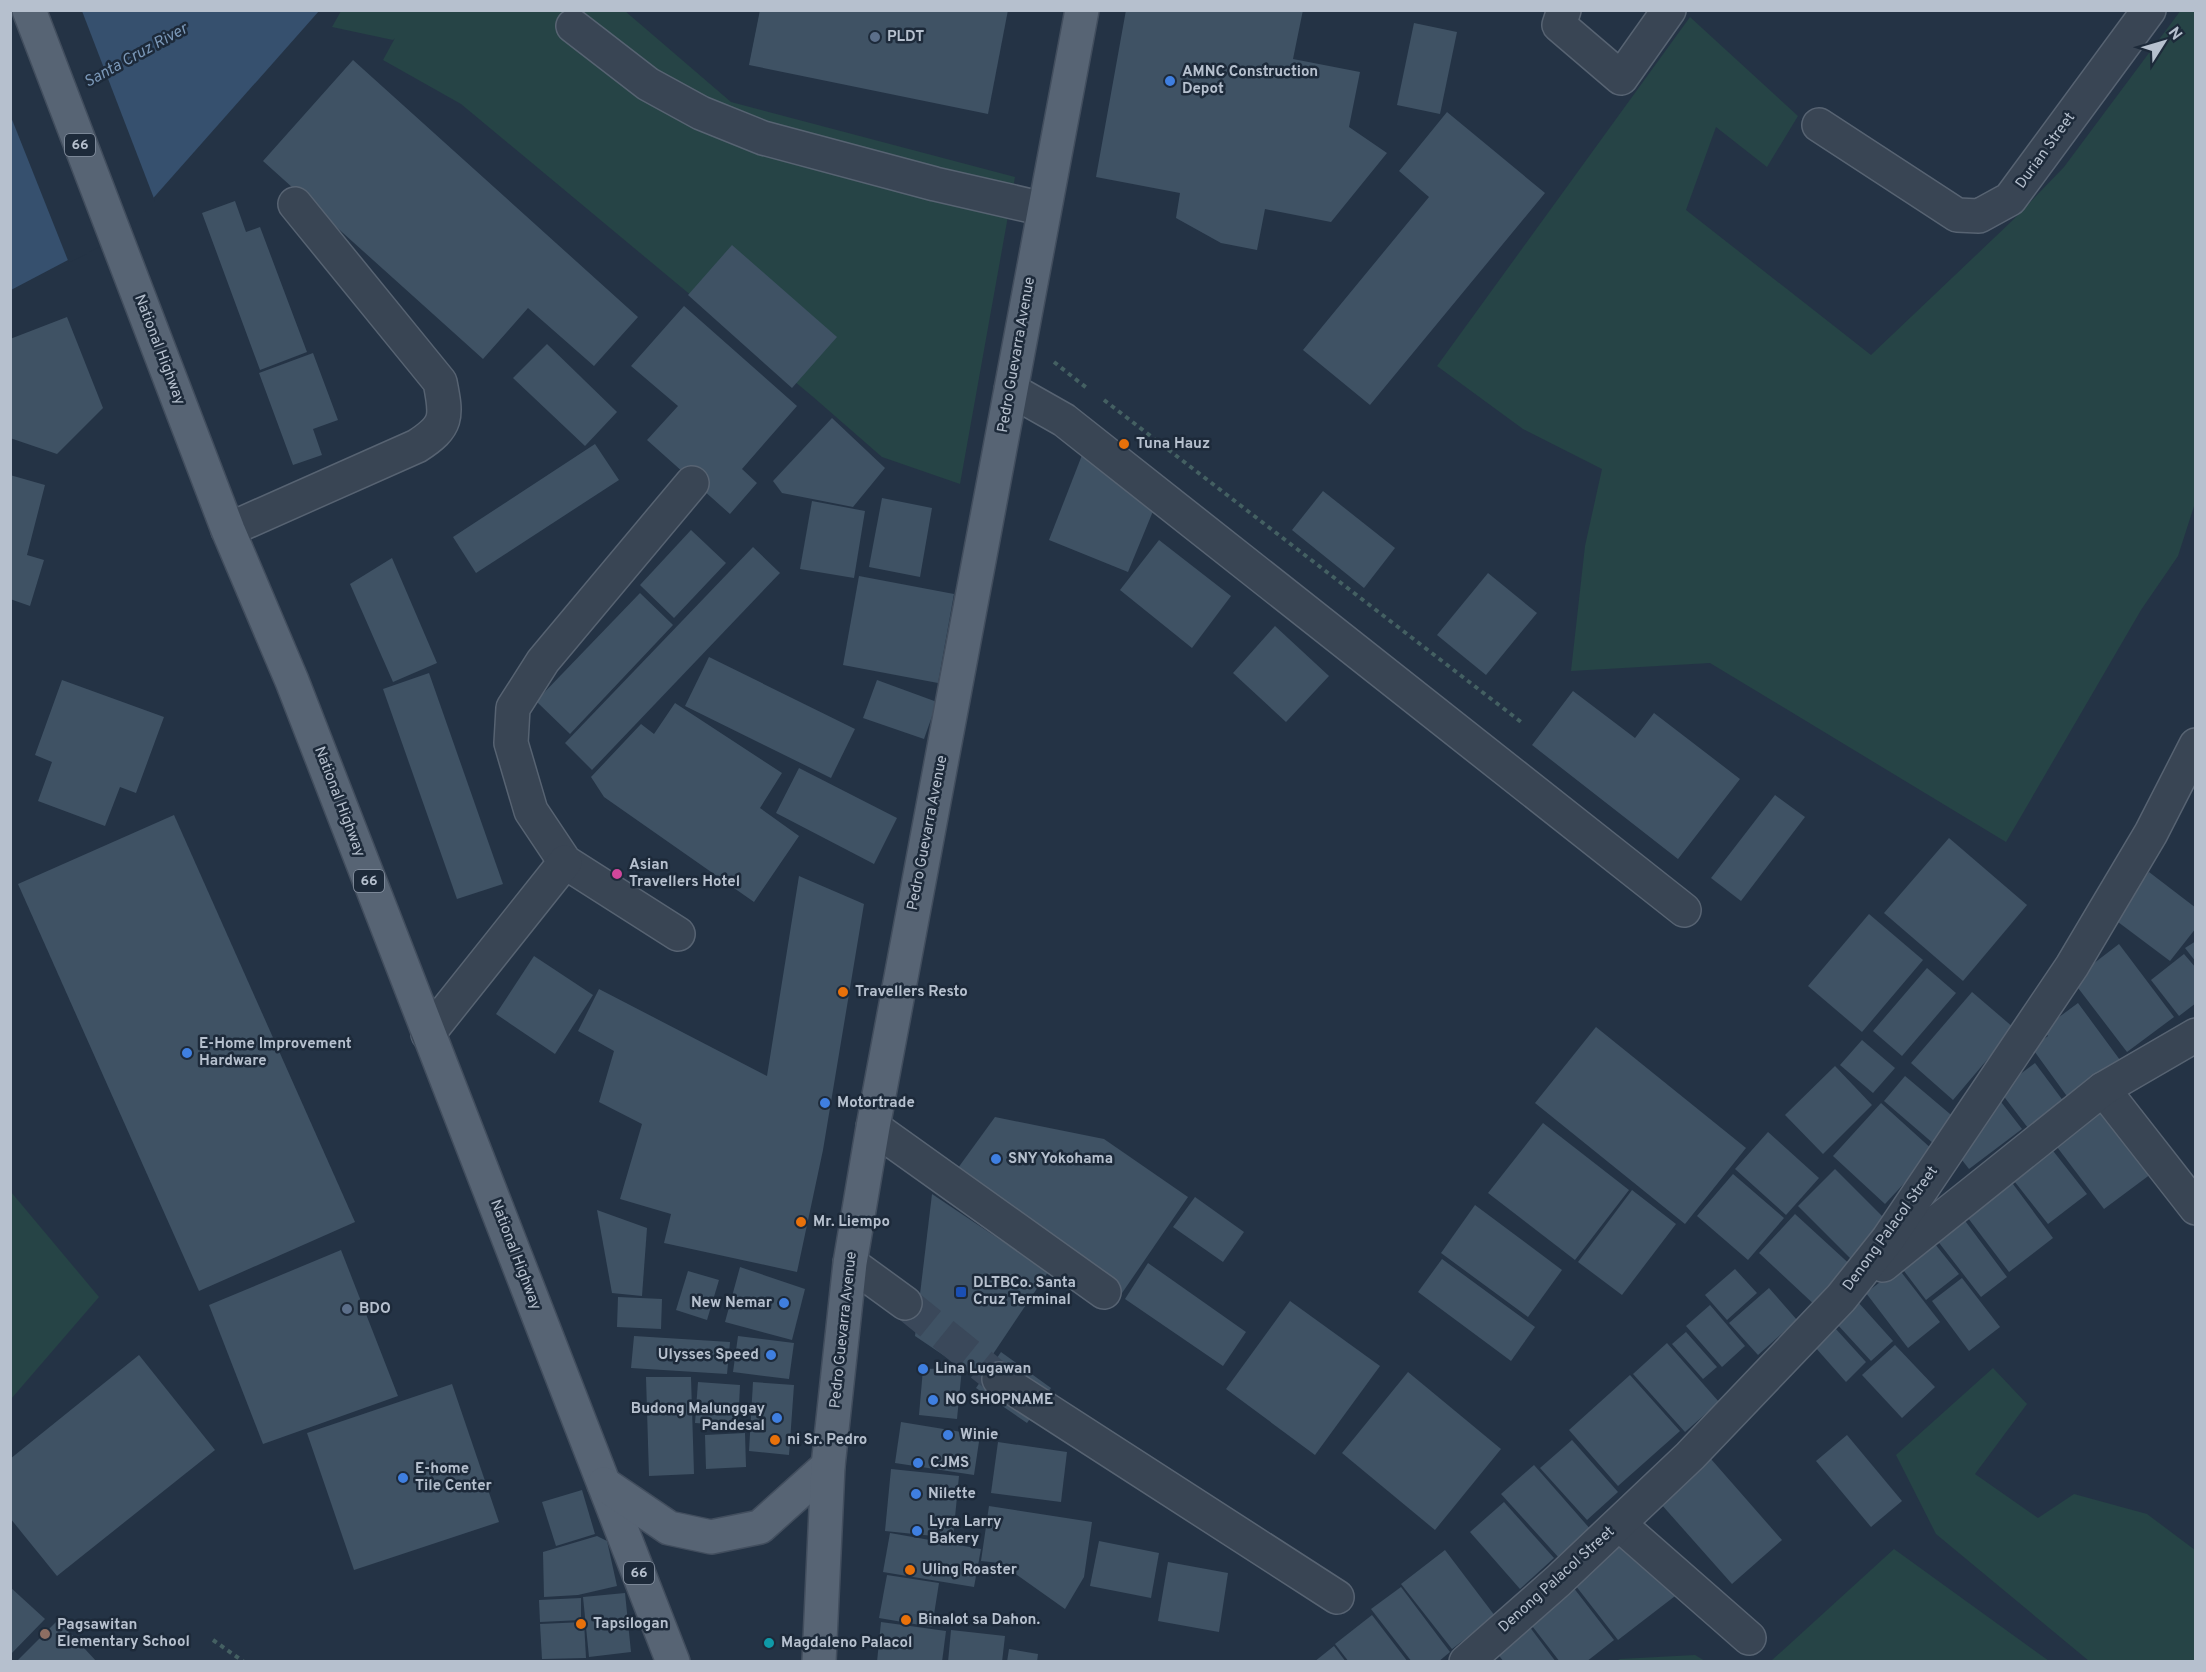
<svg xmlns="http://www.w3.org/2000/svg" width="2206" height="1672" viewBox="0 0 2206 1672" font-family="Overpass,sans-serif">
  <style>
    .green { fill: #264446 }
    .water { fill: #36506e }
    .pier { fill: #243345 }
    .building { fill: #3f5264 }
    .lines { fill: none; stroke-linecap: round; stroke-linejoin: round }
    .minor-tunnel { stroke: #3a485a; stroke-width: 33; stroke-dasharray: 33 16; stroke-linecap: butt }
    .minor-casing { stroke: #576372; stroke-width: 36 }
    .major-casing { stroke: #424e5e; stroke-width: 36 }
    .path { stroke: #446062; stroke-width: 4; stroke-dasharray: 4.5 4.5; stroke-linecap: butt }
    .minor { stroke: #394554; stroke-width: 33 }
    .major { stroke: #576474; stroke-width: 33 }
    .service-dot { fill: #5c6f8a; stroke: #1d2a3a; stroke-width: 2 }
    .shop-dot { fill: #3f7fe0; stroke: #1d2a3a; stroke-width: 2 }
    .food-dot { fill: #e8710a; stroke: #1d2a3a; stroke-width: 2 }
    .hotel-dot { fill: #d1479c; stroke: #1d2a3a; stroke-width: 2 }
    .transit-dot { fill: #1a4fb4; stroke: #1d2a3a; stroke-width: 2 }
    .education-dot { fill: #8d6e63; stroke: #1d2a3a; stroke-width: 2 }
    .culture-dot { fill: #0f9aa8; stroke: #1d2a3a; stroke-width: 2 }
    .labels { text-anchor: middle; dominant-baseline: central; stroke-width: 5; stroke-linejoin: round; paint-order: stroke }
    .shield { fill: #1d2a3a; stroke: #8893a2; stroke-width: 1.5 }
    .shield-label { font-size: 14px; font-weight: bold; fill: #b6c0ce }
    .poi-label { font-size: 15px; font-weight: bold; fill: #b6c0ce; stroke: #1d2a3a; text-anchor: start }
    .street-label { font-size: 15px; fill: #b6c0ce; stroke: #1d2a3a }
    .water-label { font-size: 16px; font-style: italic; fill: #7b98b8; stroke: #1d2a3a }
  </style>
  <rect width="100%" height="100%" fill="#243345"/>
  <g class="green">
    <polygon points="2181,10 2196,11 2195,503 2178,556 2141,610 2006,842 1710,663 1571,671 1585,546 1602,469 1523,429 1437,366 1690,17 1798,116 1767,167 1716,127 1686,210 1871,355 2014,219 2064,167"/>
    <polygon points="341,11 625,11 731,102 1015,177 960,484 882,457 812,396 461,104 383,60 395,38 393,40 332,27"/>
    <polygon points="11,1192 99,1297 11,1399"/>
    <polygon points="1993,1368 2027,1404 1975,1474 2038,1518 2074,1494 2147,1514 2195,1550 2195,1661 2089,1661 1936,1534 1896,1455"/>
    <polygon points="1894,1549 2049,1661 1771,1661"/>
    <polygon points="1695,1655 1705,1661 1616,1661 1620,1659"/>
  </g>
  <polygon class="water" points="32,11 319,11 125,230 11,290 11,29"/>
  <polygon class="pier" points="28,10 82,11 155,201 126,233 69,263 11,117 10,25"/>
  <g class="building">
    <polygon points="760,10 1008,10 988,114 749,65"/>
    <polygon points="1126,10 1303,10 1293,59 1360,72 1349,127 1387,153 1331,222 1265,209 1257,250 1221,243 1176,218 1180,193 1096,177"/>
    <polygon points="1414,23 1457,32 1440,114 1397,105"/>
    <polygon points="353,60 638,317 594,366 528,308 483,359 263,161"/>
    <polygon points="1447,112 1545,193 1370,405 1303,350 1429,197 1399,171"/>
    <polygon points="235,201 246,232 260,227 307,352 260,370 202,213"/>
    <polygon points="732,245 837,337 792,388 688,295"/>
    <polygon points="684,306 797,406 742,469 757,483 730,514 647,440 678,406 631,366"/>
    <polygon points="67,317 103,408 57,454 10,438 10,339"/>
    <polygon points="547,344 617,412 585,446 513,378"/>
    <polygon points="313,353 338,420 313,429 322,455 293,465 259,373"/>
    <polygon points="832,418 885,468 853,507 782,493 773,481"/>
    <polygon points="595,444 619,480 476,573 453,537"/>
    <polygon points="1084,450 1165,482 1128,572 1049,540"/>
    <polygon points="10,475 45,485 27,555 44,560 30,606 10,599"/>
    <polygon points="1323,491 1395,548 1364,588 1292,530"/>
    <polygon points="882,498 932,508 920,577 869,567"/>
    <polygon points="812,501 865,511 854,578 800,569"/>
    <polygon points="691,530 726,563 674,618 640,585"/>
    <polygon points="1159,540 1231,596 1192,648 1120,590"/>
    <polygon points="753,547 780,573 592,770 565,743"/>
    <polygon points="392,558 437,663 393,682 350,584"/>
    <polygon points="1488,573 1537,613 1486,675 1437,635"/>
    <polygon points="859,576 954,594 938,683 843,665"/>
    <polygon points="640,593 673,625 570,734 536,701"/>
    <polygon points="1275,626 1329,676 1286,722 1233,673"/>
    <polygon points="709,657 855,729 831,778 685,706"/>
    <polygon points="429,673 503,884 457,899 383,689"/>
    <polygon points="62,680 164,717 136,793 120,787 105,826 38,801 52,762 35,755"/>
    <polygon points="877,680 937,702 924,739 863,718"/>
    <polygon points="1573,691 1635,738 1654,713 1740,779 1678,859 1532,745"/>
    <polygon points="675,703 782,773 760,808 799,836 754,902 604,797 591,777 641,724 654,734"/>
    <polygon points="799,768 897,818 874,864 776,813"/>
    <polygon points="1775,795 1805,817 1741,901 1711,878"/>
    <polygon points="174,815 355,1222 199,1291 18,884"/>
    <polygon points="1949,838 2027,905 1963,981 1884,913"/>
    <polygon points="2149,872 2196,908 2196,928 2170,961 2114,919"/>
    <polygon points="799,876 864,904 823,1150 797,1272 664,1243 671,1214 620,1199 642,1124 599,1102 614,1051 578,1031 599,989 767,1076"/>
    <polygon points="1869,914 1923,960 1862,1032 1808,986"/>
    <polygon points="2196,941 2196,962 2185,948"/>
    <polygon points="2119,944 2174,1017 2127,1052 2072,980"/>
    <polygon points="2184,954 2196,968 2196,1003 2179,1016 2151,980"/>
    <polygon points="534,956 593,995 555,1054 496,1014"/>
    <polygon points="1927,968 1956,993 1902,1056 1873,1031"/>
    <polygon points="1972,992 2014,1028 1953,1100 1911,1063"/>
    <polygon points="2078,1003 2120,1060 2069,1099 2032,1048 2048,1036 2043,1029"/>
    <polygon points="1596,1027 1746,1148 1685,1224 1535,1103"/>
    <polygon points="1862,1040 1895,1068 1873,1093 1840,1065"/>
    <polygon points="2035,1063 2064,1102 2028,1128 1999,1090"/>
    <polygon points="1835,1066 1872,1105 1823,1154 1785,1115"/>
    <polygon points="1905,1076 1956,1119 1934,1144 1884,1101"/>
    <polygon points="1998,1098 2022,1129 1969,1169 1962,1160"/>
    <polygon points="1881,1103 1934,1151 1885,1204 1833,1156"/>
    <polygon points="2104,1104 2155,1171 2104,1209 2054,1143"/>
    <polygon points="995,1117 1104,1139 1188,1197 1120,1296 950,1179"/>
    <polygon points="1543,1123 1629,1190 1575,1260 1488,1193"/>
    <polygon points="1768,1132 1819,1178 1786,1215 1735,1169"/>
    <polygon points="2050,1147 2087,1194 2048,1224 2011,1177"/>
    <polygon points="1835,1169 1889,1223 1852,1260 1798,1206"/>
    <polygon points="1733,1174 1784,1218 1748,1260 1697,1216"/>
    <polygon points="2010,1180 2053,1238 2009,1272 1965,1214"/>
    <polygon points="1632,1190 1676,1224 1622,1295 1578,1262"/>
    <polygon points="932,1194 1048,1272 977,1378 915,1336"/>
    <polygon points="1195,1197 1244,1232 1223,1262 1173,1227"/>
    <polygon points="1475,1205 1562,1270 1528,1317 1441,1253"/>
    <polygon points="597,1210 647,1228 642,1296 612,1293"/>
    <polygon points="1795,1214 1855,1269 1818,1308 1759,1253"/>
    <polygon points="1960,1214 2007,1277 1981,1297 1933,1235"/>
    <polygon points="1927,1234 1959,1274 1926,1300 1895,1259"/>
    <polygon points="341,1250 398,1396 263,1444 209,1305"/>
    <polygon points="1442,1259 1535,1327 1511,1361 1418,1292"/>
    <polygon points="1148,1263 1246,1332 1223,1366 1125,1299"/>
    <polygon points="740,1267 805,1289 792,1340 725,1322"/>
    <polygon points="1898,1268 1940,1322 1908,1348 1866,1293"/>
    <polygon points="1735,1269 1757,1293 1727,1320 1705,1295"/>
    <polygon points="688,1271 719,1280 707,1320 676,1310"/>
    <polygon points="1962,1278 2000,1327 1969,1351 1932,1301"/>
    <polygon points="1769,1288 1797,1320 1758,1355 1729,1323"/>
    <polygon points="618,1297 662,1299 661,1329 617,1327"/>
    <polygon points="1290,1301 1380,1366 1315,1455 1226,1389"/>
    <polygon points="1858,1302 1893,1341 1871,1361 1836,1323"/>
    <polygon points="1710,1305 1745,1346 1722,1367 1686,1326"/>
    <polygon points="1835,1328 1866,1362 1846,1382 1815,1347"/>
    <polygon points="1686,1332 1717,1367 1703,1379 1672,1344"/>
    <polygon points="634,1336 730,1342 727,1374 631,1368"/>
    <polygon points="738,1336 794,1343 789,1379 733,1372"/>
    <polygon points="1667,1343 1719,1402 1685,1432 1633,1374"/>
    <polygon points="1895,1345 1935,1387 1902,1418 1862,1375"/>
    <polygon points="1001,1352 1051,1388 1027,1423 976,1388"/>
    <polygon points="139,1355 215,1450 57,1576 10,1518 10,1459"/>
    <polygon points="962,1368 957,1419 919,1415 923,1369"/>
    <polygon points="1408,1372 1501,1449 1435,1530 1342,1453"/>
    <polygon points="1630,1375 1680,1431 1618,1486 1569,1430"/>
    <polygon points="646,1377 691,1377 694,1474 649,1476"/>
    <polygon points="698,1382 740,1385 738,1426 695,1423"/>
    <polygon points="753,1382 794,1385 789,1455 749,1451"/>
    <polygon points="452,1384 499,1522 354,1570 307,1433"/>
    <polygon points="901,1422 980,1435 974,1475 895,1463"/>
    <polygon points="745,1433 746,1467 706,1469 705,1435"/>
    <polygon points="1847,1435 1902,1501 1871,1527 1816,1461"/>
    <polygon points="1572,1440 1618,1492 1587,1520 1540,1468"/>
    <polygon points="998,1442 1067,1452 1061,1502 991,1493"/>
    <polygon points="1711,1459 1782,1540 1732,1584 1661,1504"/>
    <polygon points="1534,1465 1592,1531 1560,1559 1501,1494"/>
    <polygon points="891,1469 959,1476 953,1538 885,1531"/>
    <polygon points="582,1490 595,1534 556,1546 542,1502"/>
    <polygon points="1504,1502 1554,1558 1520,1589 1470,1532"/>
    <polygon points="989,1506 1092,1522 1084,1577 1065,1609 1000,1563 981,1561"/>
    <polygon points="890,1533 981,1549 974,1587 883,1572"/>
    <polygon points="597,1536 607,1541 617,1586 578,1595 544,1597 543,1552"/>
    <polygon points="1099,1541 1159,1553 1151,1598 1090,1586"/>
    <polygon points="1623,1541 1679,1593 1618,1640 1572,1581"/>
    <polygon points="1445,1550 1495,1616 1452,1649 1401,1584"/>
    <polygon points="1168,1562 1228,1573 1219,1632 1158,1621"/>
    <polygon points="887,1575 939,1583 932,1627 879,1618"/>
    <polygon points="10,1587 45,1619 10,1655"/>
    <polygon points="1401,1587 1450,1652 1438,1662 1412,1662 1371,1609"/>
    <polygon points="1573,1587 1614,1640 1586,1662 1560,1662 1529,1622"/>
    <polygon points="625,1593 631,1652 589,1657 583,1597"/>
    <polygon points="581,1598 581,1620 540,1622 539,1600"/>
    <polygon points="1372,1615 1408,1662 1349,1662 1335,1644"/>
    <polygon points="58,1620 97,1662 16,1662"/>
    <polygon points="584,1622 586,1658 542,1659 540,1624"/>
    <polygon points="881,1622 946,1631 942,1662 877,1662"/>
    <polygon points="1529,1626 1556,1662 1504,1662 1496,1652"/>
    <polygon points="951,1630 1005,1636 1002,1662 948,1662"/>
    <polygon points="1334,1646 1346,1662 1314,1662"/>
    <polygon points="1009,1649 1038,1654 1037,1662 1007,1662"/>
  </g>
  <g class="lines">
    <polyline class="minor-tunnel" points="905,1303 999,1379"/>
    <defs>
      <g id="minor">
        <polyline points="1564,10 1559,25 1621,78 1669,10"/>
        <polyline points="573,26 648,84 701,113 763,138 935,184 1044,209"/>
        <polyline points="1819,125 1957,215 1979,216 2010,199 2149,10"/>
        <polyline points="1011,390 1064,420 1684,910"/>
        <path d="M228 530 417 446C448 426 447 417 440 382L295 204"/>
        <polyline points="678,934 565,862 531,811 511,743 513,708 543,661 692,483"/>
        <polyline points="428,1034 565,862"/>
        <polyline points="2103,1089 2196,1208"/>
        <polyline points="873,1127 1104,1292"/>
        <polyline points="850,1263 905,1303"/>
        <polyline points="1883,1265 2103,1089 2196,1035"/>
        <polyline points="999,1379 1337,1597"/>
        <polyline points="1619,1524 1749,1638"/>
        <polyline points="1466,1662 1558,1581 1690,1456 1841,1298 1888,1239 2072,966 2151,833 2196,745"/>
      </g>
      <g id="major">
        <polyline points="29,10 228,530 292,681 673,1662"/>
        <polyline points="604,1484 669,1528 711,1537 760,1527 828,1466"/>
        <polyline points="819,1662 828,1466 850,1263 873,1127 1082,10"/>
      </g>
    </defs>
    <use href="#minor" class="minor-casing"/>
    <use href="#major" class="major-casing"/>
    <g class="path">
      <polyline points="1054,362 1088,389"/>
      <polyline points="1104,400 1521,722"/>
      <polyline points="213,1640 244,1662"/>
    </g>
    <use href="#minor" class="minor"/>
    <use href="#major" class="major"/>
  </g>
  <g class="service-dot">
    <circle cx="875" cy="37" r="6"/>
    <circle cx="347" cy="1309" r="6"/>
  </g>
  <g class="shop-dot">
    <circle cx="1170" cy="81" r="6"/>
    <circle cx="187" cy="1053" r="6"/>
    <circle cx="825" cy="1103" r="6"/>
    <circle cx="996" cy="1159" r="6"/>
    <circle cx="784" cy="1303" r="6"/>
    <circle cx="771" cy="1355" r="6"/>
    <circle cx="923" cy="1369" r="6"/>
    <circle cx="933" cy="1400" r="6"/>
    <circle cx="777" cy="1418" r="6"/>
    <circle cx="948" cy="1435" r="6"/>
    <circle cx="918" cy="1463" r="6"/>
    <circle cx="403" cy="1478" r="6"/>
    <circle cx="916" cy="1494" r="6"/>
    <circle cx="917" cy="1531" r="6"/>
  </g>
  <g class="food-dot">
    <circle cx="1124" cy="444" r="6"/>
    <circle cx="843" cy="992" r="6"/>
    <circle cx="801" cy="1222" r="6"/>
    <circle cx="775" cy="1440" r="6"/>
    <circle cx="910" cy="1570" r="6"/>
    <circle cx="906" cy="1620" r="6"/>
    <circle cx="581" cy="1624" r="6"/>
  </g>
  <circle class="hotel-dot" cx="617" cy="874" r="6"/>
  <rect class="transit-dot" x="955" y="1286" width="12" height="12" rx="3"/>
  <circle class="education-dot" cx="45" cy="1634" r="6"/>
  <circle class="culture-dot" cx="769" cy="1643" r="6"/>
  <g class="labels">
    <g class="shield">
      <rect x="65" y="134" width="30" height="22" rx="4.5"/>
      <rect x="354" y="870" width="30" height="22" rx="4.5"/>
      <rect x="624" y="1562" width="30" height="22" rx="4.5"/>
    </g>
    <g class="shield-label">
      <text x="80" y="145">66</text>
      <text x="369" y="881">66</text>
      <text x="639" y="1573">66</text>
    </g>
    <g class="poi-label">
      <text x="887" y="37">PLDT</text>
      <text x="1182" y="72">AMNC Construction<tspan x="1182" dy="17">Depot</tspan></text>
      <text x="1136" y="444">Tuna Hauz</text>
      <text x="629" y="865">Asian<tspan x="629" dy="17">Travellers Hotel</tspan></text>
      <text x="855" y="992">Travellers Resto</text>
      <text x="199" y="1044">E-Home Improvement<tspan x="199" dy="17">Hardware</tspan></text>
      <text x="837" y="1103">Motortrade</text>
      <text x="1008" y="1159">SNY Yokohama</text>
      <text x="813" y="1222">Mr. Liempo</text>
      <text x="973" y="1283">DLTBCo. Santa<tspan x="973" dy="17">Cruz Terminal</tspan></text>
      <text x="772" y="1303" text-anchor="end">New Nemar</text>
      <text x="359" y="1309">BDO</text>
      <text x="759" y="1355" text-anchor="end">Ulysses Speed</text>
      <text x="935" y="1369">Lina Lugawan</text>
      <text x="945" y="1400">NO SHOPNAME</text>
      <text x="765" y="1409" text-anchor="end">Budong Malunggay<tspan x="765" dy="17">Pandesal</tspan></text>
      <text x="960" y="1435">Winie</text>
      <text x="787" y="1440">ni Sr. Pedro</text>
      <text x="930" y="1463">CJMS</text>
      <text x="415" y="1469">E-home<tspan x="415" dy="17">Tile Center</tspan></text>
      <text x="928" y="1494">Nilette</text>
      <text x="929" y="1522">Lyra Larry<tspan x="929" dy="17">Bakery</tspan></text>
      <text x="922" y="1570">Uling Roaster</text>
      <text x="918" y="1620">Binalot sa Dahon.</text>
      <text x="593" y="1624">Tapsilogan</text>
      <text x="57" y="1625">Pagsawitan<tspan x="57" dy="17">Elementary School</tspan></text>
      <text x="781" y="1643">Magdaleno Palacol</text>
    </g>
    <g class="street-label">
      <text transform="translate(2046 151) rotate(-54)">Durian Street</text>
      <text transform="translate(159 350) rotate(69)">National Highway</text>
      <text transform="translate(1017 355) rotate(-80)">Pedro Guevarra Avenue</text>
      <text transform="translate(339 802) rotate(69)">National Highway</text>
      <text transform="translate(928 833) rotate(-79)">Pedro Guevarra Avenue</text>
      <text transform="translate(1891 1229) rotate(-54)">Denong Palacol Street</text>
      <text transform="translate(515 1255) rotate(69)">National Highway</text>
      <text transform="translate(844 1330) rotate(-84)">Pedro Guevarra Avenue</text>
      <text transform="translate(1557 1580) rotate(-42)">Denong Palacol Street</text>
    </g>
    <g class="water-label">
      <text transform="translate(136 56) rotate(-29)">Santa Cruz River</text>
    </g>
  </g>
  <rect width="2206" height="1672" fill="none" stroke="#b6c0ce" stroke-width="24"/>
  <g transform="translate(2164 42) rotate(53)" stroke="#1d2a3a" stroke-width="4.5" paint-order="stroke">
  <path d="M0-4.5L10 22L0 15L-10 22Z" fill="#b6c0ce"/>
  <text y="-9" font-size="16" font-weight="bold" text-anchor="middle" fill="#b6c0ce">N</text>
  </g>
</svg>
